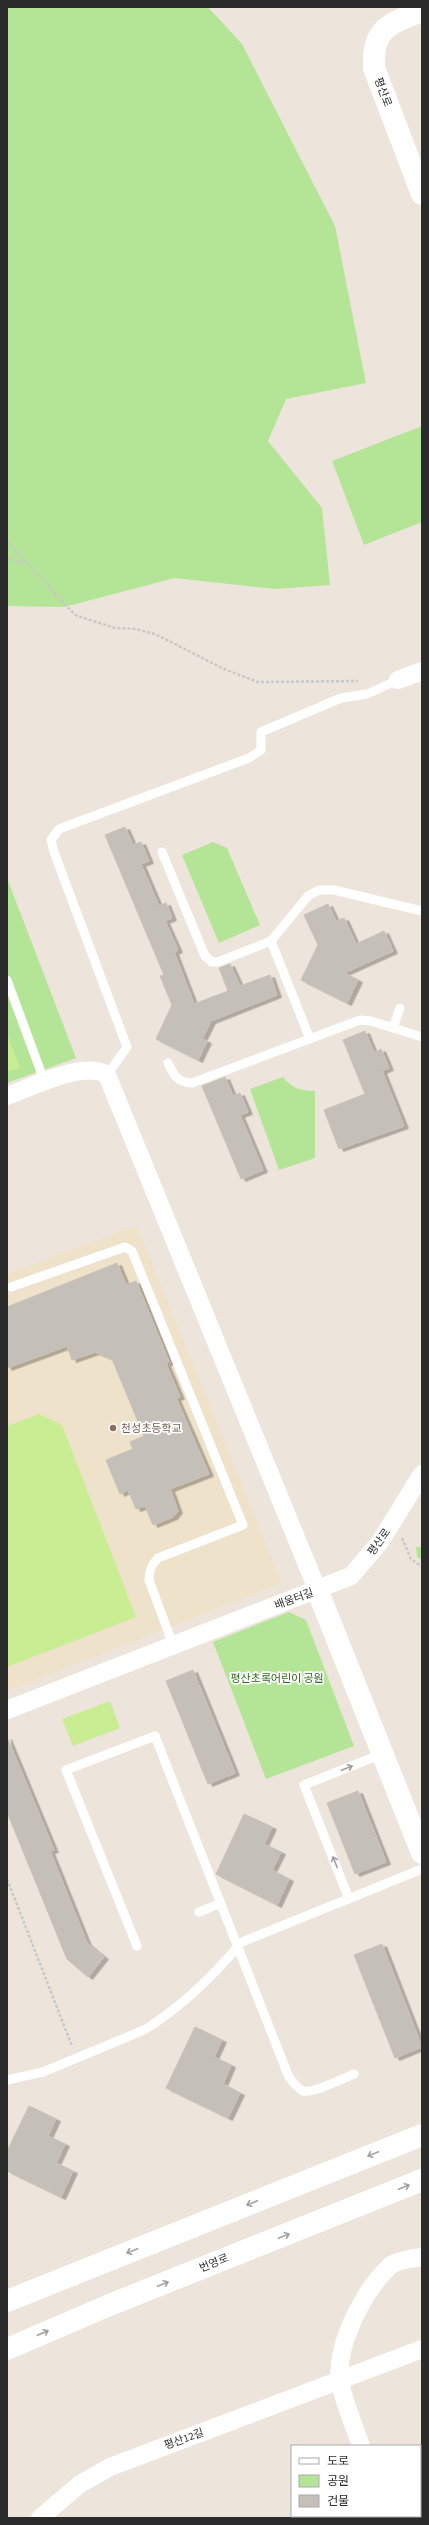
<svg xmlns="http://www.w3.org/2000/svg" width="429" height="2525" viewBox="0 0 429 2525" font-family="'Source Sans 3','Noto Sans KR',sans-serif">
  <style>
    .education { fill: #efe2cb }
    .green { fill: #b4e597 }
    .pitch { fill: #c9ed92 }
    .building { fill: #c5bfb9; stroke: #c8c1b6; filter: url(#shadow) }
    .lines { fill: none; stroke-linecap: round; stroke-linejoin: round }
    .path { stroke: #c8c8c8; stroke-width: 2.5; stroke-dasharray: 3 2; stroke-linecap: butt }
    .service { stroke: #fff; stroke-width: 9 }
    .minor { stroke: #fff; stroke-width: 18 }
    .tertiary { stroke: #fff; stroke-width: 22 }
    .secondary { stroke: #fff; stroke-width: 22 }
    .oneway { stroke: #a0a0a0 }
    .education-dot { fill: #8d6e63; stroke: #fff; stroke-width: 1.5 }
    .labels { text-anchor: middle; dominant-baseline: central; stroke-width: 3.5; stroke-linejoin: round; paint-order: stroke }
    .street-label { font-size: 11px; fill: #2b2b2b; stroke: #fff }
    .education-label { font-size: 11px; fill: #785e54; stroke: #fff; text-anchor: start }
    .park-label { font-size: 11px; fill: #2b6a18; stroke: #fff }
  </style>
  <defs>
    <filter id="shadow"><feDropShadow dx="4.5" dy="2.5" stdDeviation="0" flood-color="#0004"/></filter>
  </defs>
  <rect width="100%" height="100%" fill="#ede5dc"/>
  <polygon class="education" points="137,1225 282,1583 7,1691 7,1274"/>
  <g class="green">
    <polygon points="7,7 208,7 242,44 335,226 366,383 286,399 268,441 322,508 330,585 275,589 175,578 64,607 7,606"/>
    <polygon points="422,426 422,522 364,545 332,461"/>
    <polygon points="213,842 227,848 260,925 219,943 182,855"/>
    <polygon points="7,878 76,1058 7,1083"/>
    <path d="M283 1077C292 1088 300 1091 315 1091V1158L279 1170 250 1089Z"/>
    <polygon points="416,1547 422,1547 422,1560 417,1557"/>
    <polygon points="289,1612 306,1620 354,1746 266,1779 213,1642"/>
  </g>
  <g class="pitch">
    <polygon points="7,1035 20,1068 7,1072"/>
    <polygon points="39,1414 62,1425 136,1617 7,1667 7,1426"/>
    <polygon points="110,1701 120,1728 73,1746 62,1719"/>
  </g>
  <g class="building">
    <polygon points="125,827 133,845 141,842 149,861 141,864 159,906 166,903 172,918 165,921 178,950 174,952 194,1004 228,991 219,968 230,964 240,986 270,975 277,995 211,1021 202,1039 207,1041 198,1060 156,1039 172,1005 160,976 164,975 105,835"/>
    <polygon points="328,904 336,921 344,918 356,944 384,931 393,951 344,973 358,980 347,1003 301,980 318,945 304,915"/>
    <polygon points="365,1031 374,1053 381,1049 389,1068 382,1071 404,1126 339,1149 324,1110 365,1094 343,1040"/>
    <polygon points="225,1077 233,1096 240,1093 248,1112 240,1115 263,1170 241,1179 202,1086"/>
    <polygon points="117,1263 126,1285 136,1281 169,1362 166,1364 180,1397 176,1398 209,1474 170,1489 178,1511 173,1517 153,1525 145,1506 136,1509 128,1490 120,1494 106,1460 133,1449 130,1442 144,1436 112,1359 95,1352 72,1360 67,1346 7,1368 7,1307"/>
    <polygon points="193,1670 235,1773 208,1784 166,1681"/>
    <polygon points="7,1737 54,1850 50,1851 87,1943 104,1957 88,1977 67,1959 7,1812"/>
    <polygon points="358,1791 386,1862 355,1874 327,1803"/>
    <polygon points="244,1814 272,1827 264,1844 281,1852 272,1870 289,1879 277,1905 216,1874"/>
    <polygon points="382,1944 422,2047 395,2058 354,1955"/>
    <polygon points="195,2027 222,2040 214,2057 231,2065 223,2084 240,2093 228,2118 166,2088"/>
    <polygon points="29,2106 56,2119 48,2136 65,2144 56,2163 73,2171 61,2197 7,2171 7,2151"/>
  </g>
  <g class="lines">
    <g class="path">
      <polyline points="7,541 75,615 115,628 135,629 155,634 224,669 258,682 358,681"/>
      <polyline points="7,558 26,564"/>
      <polyline points="402,1538 411,1559 422,1567"/>
      <polyline points="7,1879 72,2046"/>
    </g>
    <g class="service">
      <polyline points="162,852 205,956 212,962 218,962 271,941 310,1039"/>
      <polyline points="271,941 308,896 319,890 334,890 422,911"/>
      <polyline points="7,980 45,1083"/>
      <polyline points="393,1028 400,1008"/>
      <path d="M168 1063C174 1076 177 1082 192 1083L360 1020 371 1021 422 1037"/>
      <polyline points="107,1075 127,1047 54,852 51,840 59,829 249,758 261,750 261,732 341,698 367,694 398,680"/>
      <path d="M11 1287 125 1247 132 1251 243 1525 158 1558C151 1565 149 1571 149 1580L173 1645"/>
      <polyline points="349,1899 304,1785 382,1754"/>
      <polyline points="199,1912 219,1904"/>
      <path d="M137 1946 66 1770 155 1736 288 2075C292 2081 296 2088 303 2091 312 2094 344 2078 354 2074"/>
      <path d="M7 2080 43 2072 144 2030C180 2008 215 1974 242 1942L422 1869"/>
    </g>
    <g class="minor">
      <polyline points="398,680 422,671"/>
      <path d="M7 1096C32 1087 84 1060 107 1075L317 1589"/>
      <polyline points="7,1710 351,1576 380,1542 422,1474"/>
      <path d="M361 2446C354 2425 344 2403 340 2382 335 2346 364 2290 390 2266 396 2261 414 2258 422 2257"/>
      <polyline points="40,2518 80,2484 110,2467 422,2349"/>
      <polyline points="373,2518 373,2516"/>
    </g>
    <g class="tertiary">
      <path d="M422 11C388 24 372 29 374 68L422 194"/>
      <polyline points="317,1589 422,1853"/>
    </g>
    <g class="secondary">
      <polyline points="7,2301 422,2135"/>
      <polyline points="7,2349 112,2304 422,2180"/>
    </g>
  </g>
  <defs><path id="oneway-shaft" d="M-6 0H5M1.5-3L5.5 0L1.5 3" fill="none" stroke-width="1.6" stroke-linecap="round" stroke-linejoin="round"/></defs>
  <g class="oneway">
    <use href="#oneway-shaft" transform="translate(347 1768) rotate(-21)"/>
    <use href="#oneway-shaft" transform="translate(335 1862) rotate(-112)"/>
    <use href="#oneway-shaft" transform="translate(373 2154) rotate(158)"/>
    <use href="#oneway-shaft" transform="translate(404 2187) rotate(-22)"/>
    <use href="#oneway-shaft" transform="translate(252 2203) rotate(158)"/>
    <use href="#oneway-shaft" transform="translate(284 2236) rotate(-22)"/>
    <use href="#oneway-shaft" transform="translate(132 2251) rotate(158)"/>
    <use href="#oneway-shaft" transform="translate(163 2284) rotate(-22)"/>
    <use href="#oneway-shaft" transform="translate(43 2333) rotate(-23)"/>
  </g>
  <circle class="education-dot" cx="113" cy="1428" r="4"/>
  <g class="labels">
    <g class="street-label">
      <text transform="translate(383 92) rotate(70)">평산로</text>
      <text transform="translate(379 1542) rotate(-54)">평산로</text>
      <text transform="translate(294 1599) rotate(-20)">배움터길</text>
      <text transform="translate(214 2263) rotate(-22)">번영로</text>
      <text transform="translate(184 2439) rotate(-20)">평산12길</text>
    </g>
    <g class="education-label">
      <text x="121" y="1428">천성초등학교</text>
    </g>
    <g class="park-label">
      <text x="277" y="1678">평산초록어린이 공원</text>
    </g>
  </g>
  <rect width="429" height="2525" fill="none" stroke="#2b2b2b" stroke-width="16"/>
  <rect x="291" y="2445" width="130" height="72" fill="#ffffff" stroke="#aaaaaa"/>
  <rect x="299" y="2458" width="20" height="6" fill="#ffffff" stroke="#aaaaaa"/>
  <text x="327" y="2465" font-size="12" fill="#2b2b2b">도로</text>
  <rect x="299" y="2475" width="20" height="12" fill="#b4e597" stroke="#aaaaaa"/>
  <text x="327" y="2485" font-size="12" fill="#2b2b2b">공원</text>
  <rect x="299" y="2495" width="20" height="12" fill="#c5bfb9" stroke="#aaaaaa"/>
  <text x="327" y="2505" font-size="12" fill="#2b2b2b">건물</text>
</svg>
